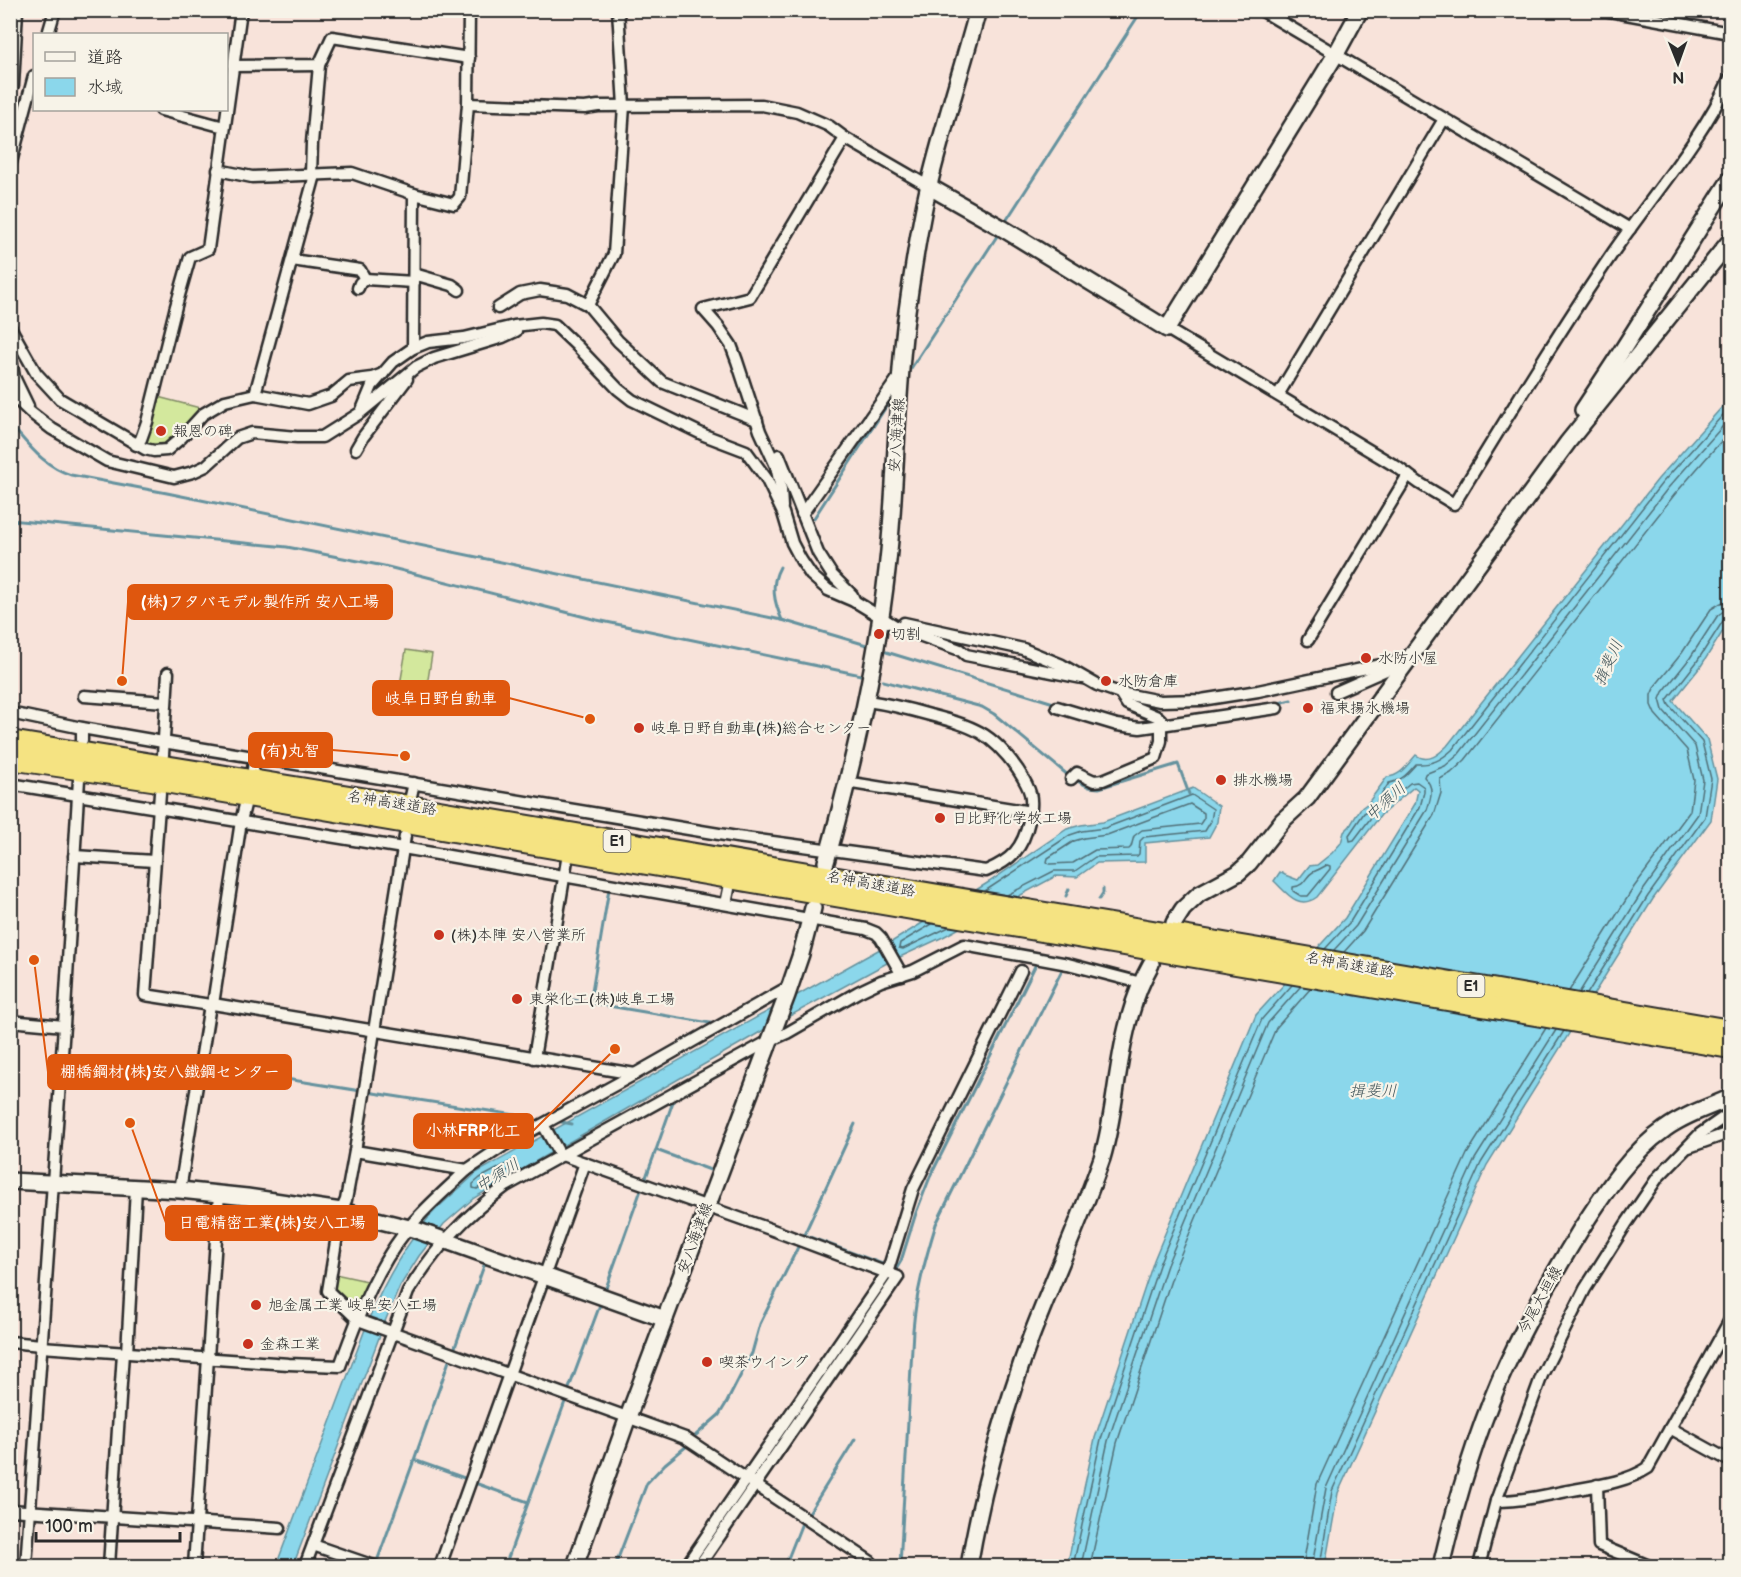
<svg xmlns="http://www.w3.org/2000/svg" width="1741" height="1577" viewBox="0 0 1741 1577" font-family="'Balsamiq Sans','Klee One',sans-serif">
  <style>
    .green { fill: #d3e89d; stroke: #7f8a64; stroke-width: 1.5 }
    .water { fill: #8bd7eb; stroke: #65929e; stroke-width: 1.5 }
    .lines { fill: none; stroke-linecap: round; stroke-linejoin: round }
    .shore { stroke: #517078; stroke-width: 1.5 }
    .stream { stroke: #65929e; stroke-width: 3 }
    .street-casing { stroke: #2b2b2b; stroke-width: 15 }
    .secondary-casing { stroke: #2b2b2b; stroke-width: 20 }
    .highway-casing { stroke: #2b2b2b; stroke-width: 24 }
    .street { stroke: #f7f3e8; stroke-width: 10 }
    .secondary { stroke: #f7f3e8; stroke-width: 15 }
    .highway { stroke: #f5e382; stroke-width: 20 }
    .poi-dot { fill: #c8321e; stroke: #f7f3e8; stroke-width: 2 }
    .labels { text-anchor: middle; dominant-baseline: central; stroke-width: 4.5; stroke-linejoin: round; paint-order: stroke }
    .shield { fill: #f7f3e8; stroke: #686764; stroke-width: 1.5 }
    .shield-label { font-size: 14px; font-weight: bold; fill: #2b2b2b }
    .poi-label { font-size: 15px; fill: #2b2b2b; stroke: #f7f3e8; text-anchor: start }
    .street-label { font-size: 15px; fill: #2b2b2b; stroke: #f7f3e8 }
    .water-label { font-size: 16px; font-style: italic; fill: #43565b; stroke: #f7f3e8 }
    .leader { fill: none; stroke: #df570e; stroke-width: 2 }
    .callout-dot { fill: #df570e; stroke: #f7f3e8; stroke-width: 2 }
    .callout { fill: #df570e; stroke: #df570e; stroke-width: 2 }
    .callout-label { font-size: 16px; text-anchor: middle; font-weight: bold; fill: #fff }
  </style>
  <rect width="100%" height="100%" fill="#f8e3da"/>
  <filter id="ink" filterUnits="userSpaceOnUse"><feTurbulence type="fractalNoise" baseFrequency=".0167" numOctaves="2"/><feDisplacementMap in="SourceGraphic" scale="12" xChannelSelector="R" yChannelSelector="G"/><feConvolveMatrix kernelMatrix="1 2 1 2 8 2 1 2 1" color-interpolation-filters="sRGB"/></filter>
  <g filter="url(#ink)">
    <g class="green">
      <polygon points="158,397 200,408 187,430 166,447 156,447 147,442"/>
      <polygon points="406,650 432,654 423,711 396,708"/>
      <polygon points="335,1274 372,1282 357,1314 332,1290"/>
    </g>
    <g class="water">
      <path d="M1730 398V620L1701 666 1673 701 1707 739 1717 779 1711 820 1653 899 1487 1165 1338 1493 1325 1566H1067L1095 1438 1154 1260 1256 1015 1345 918 1415 804 1418 790 1414 787 1381 815 1317 897C1298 911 1286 892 1274 881L1280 872 1285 875 1298 880 1309 866 1317 865 1332 853 1341 843 1344 832 1350 826 1360 809 1368 803 1387 777C1401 776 1407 765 1416 755 1428 764 1439 754 1447 746L1658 479Z"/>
      <path d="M1193 788 1219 806 1217 822 1209 837 1145 843V862L1097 863 1077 877 1056 876 943 937 887 963 762 1031 538 1160 474 1198 444 1224 419 1256 400 1286 386 1319 293 1566H276L370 1316C386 1279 403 1248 429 1217 443 1201 461 1188 476 1173L880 949 989 882 1067 829 1081 825 1103 822Z"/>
    </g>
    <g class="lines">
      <g class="shore">
        <polygon points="1190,804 1204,813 1204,818 1200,824 1142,830 1134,836 1131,847 1129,849 1095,850 1073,863 1050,864 1047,862 1048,858 1074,841 1084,838 1107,835"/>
        <path d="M1327 865 1330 866V869L1308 896H1301L1293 891V887C1307 885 1304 877 1313 872 1318 870 1322 868 1327 865Z"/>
        <polyline points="985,891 1070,835 1082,831 1105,828 1192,795 1213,809 1211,821 1205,831 1144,837 1140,841 1139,854 1137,856 1095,857 1075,871 1054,871 1007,895"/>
        <polyline points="932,924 900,943 899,948 903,949 949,927"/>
        <path d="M1325 949 1350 922 1420 807 1424 792V787L1417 782 1410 783 1376 811 1354 840 1350 841 1349 835 1364 813 1373 808 1389 783C1402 781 1408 773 1416 764 1432 765 1441 760 1452 750L1662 483 1730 407"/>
        <path d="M1334 950 1356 926 1427 810C1431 798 1435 787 1424 777L1425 774 1445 766 1458 755 1668 488 1730 418"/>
        <polyline points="1344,952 1363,931 1434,815 1441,793 1440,779 1451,773 1465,760 1675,494 1730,431"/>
        <polyline points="1569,991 1634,887 1690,811 1694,780 1687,750 1655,714 1651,705 1651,695 1655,686 1682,653 1711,609 1721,603 1730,601"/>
        <polyline points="1579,993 1642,892 1698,814 1703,780 1695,746 1663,710 1660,699 1663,692 1690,658 1718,615 1724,611 1730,610"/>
        <polyline points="1587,994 1648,896 1705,817 1711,779 1702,742 1669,705 1667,700 1696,663 1723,621 1730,618"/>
        <polygon points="512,1161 516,1162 515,1166 477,1189 473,1188 473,1184 480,1178"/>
        <polyline points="1073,1566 1101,1439 1160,1262 1262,1019 1292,985"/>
        <polyline points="1081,1566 1108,1441 1167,1265 1268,1023 1301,986"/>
        <polyline points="1090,1566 1117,1443 1175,1268 1276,1028 1311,988"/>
        <polyline points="1303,1566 1317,1484 1467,1154 1546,1028"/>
        <polyline points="1312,1566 1326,1488 1475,1159 1556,1030"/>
        <polyline points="1320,1566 1332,1491 1481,1163 1564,1031"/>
      </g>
      <g class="stream">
        <polyline points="1004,224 1142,10"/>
        <polyline points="906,376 999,233"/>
        <path d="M10 424C29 445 43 466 71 475L167 493 782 620 870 646"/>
        <polyline points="814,518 893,396"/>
        <polyline points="10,520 287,547 384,566 597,620 861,675"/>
        <path d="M780 567C770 585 774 602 782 620"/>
        <polyline points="883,651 1057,704"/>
        <polyline points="883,681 982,707 994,714 1069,776"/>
        <polyline points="1275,704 1291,700"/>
        <polyline points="1336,707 1340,710"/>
        <polyline points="1075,780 1089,787 1099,788 1178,764 1189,794"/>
        <polyline points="1066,896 1069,889"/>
        <polyline points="1099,899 1103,893 1103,889"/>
        <polyline points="549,996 716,1024"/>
        <polyline points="590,1003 609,889"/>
        <polyline points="205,1066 361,1091"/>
        <polyline points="367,1092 528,1117"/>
        <polyline points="675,1096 656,1150 713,1171"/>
        <polyline points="556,1121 572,1124"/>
        <polyline points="855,1124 804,1235 885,1265"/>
        <polyline points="645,1180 656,1150"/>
        <polyline points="895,1271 901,1261 916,1213 930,1177 1037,962"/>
        <polyline points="606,1288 642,1187"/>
        <polyline points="454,1350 486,1260"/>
        <polyline points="450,1358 414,1460 467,1479"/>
        <polyline points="568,1391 601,1302"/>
        <polyline points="803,1406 868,1310"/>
        <polyline points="696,1435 719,1415 727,1402 752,1353 760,1324 799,1245 806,1248"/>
        <polyline points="475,1483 528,1502"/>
        <polyline points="775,1504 802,1523 785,1566"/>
        <polyline points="807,1516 855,1439"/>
        <polyline points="376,1564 414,1460"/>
        <polyline points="505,1566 566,1399"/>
        <polyline points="615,1566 647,1483 665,1464 688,1445 691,1447"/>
        <path d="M900 1566 913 1330C916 1293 925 1260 936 1224L1063 968"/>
      </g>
      <defs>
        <g id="street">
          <polyline points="469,10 468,104 460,197 454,204 414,194 413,348 428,342 464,338 514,326 541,323 555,325 577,346 618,389 632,400 704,435 746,451 766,478 783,513 792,543 801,560 811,575 828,590 856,602 897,627 960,650 966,655 1082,678"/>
          <polyline points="1261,10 1630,229"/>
          <polyline points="1604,10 1730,33"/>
          <polyline points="48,34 55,10"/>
          <polyline points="233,66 319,65 332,37 469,58"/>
          <polyline points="13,85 17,10"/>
          <polyline points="468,104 585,108 598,106 762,105 797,112 829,126 845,138 928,186"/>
          <polyline points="161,110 224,127"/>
          <polyline points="10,166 34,76"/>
          <polyline points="218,170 252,177 352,173 414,194"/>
          <polyline points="311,175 312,143 319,65"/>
          <polyline points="292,260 360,270 365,279"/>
          <polyline points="414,274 452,285 459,290"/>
          <polyline points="358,288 360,283 365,279 414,282"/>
          <polyline points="588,305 614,254 624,106 618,10"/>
          <polyline points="498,308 520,294 540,290 567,294 588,305 618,341 662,382 757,420"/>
          <polyline points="10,327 36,373 60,399 145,449 154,451 167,450 182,437 203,414 225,401 255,394 315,175"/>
          <path d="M1167 329 1397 467 1419 483 1454 504C1506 419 1558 333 1614 251 1654 193 1701 141 1730 78"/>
          <polyline points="10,353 14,377 28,406"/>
          <polyline points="10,393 30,412 52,429 107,461 174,477 193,472 206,466 237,438 252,433 297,437 322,437 360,413 416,367 434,358 503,337 516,331"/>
          <polyline points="255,394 308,404 331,396 349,381 372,378 383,374"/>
          <polyline points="1278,395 1444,119"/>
          <polyline points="362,410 372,386 393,362 413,348"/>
          <polyline points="136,445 141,439 147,422 176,306 190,257 208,249 241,10"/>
          <polyline points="356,449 363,437 407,379"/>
          <polyline points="779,455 818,553 832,575 852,595 855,602"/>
          <polyline points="782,507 781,489 776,466 760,431 737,361 731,345 718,326 703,309 750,297 845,138"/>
          <polyline points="802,514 901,374"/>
          <polyline points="904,623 1023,649 1062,665 1097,685 1120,693 1160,701 1201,700 1258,691 1409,659"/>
          <polyline points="1308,640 1408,475"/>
          <polyline points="1336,692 1393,667"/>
          <polyline points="84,696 165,702"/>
          <polyline points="1057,707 1117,725 1140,728 1277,708"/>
          <path d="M10 713 82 728 163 742 737 837 986 871C1012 860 1023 848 1029 821 1034 797 1031 790 1018 770 992 732 972 726 930 715 909 709 889 704 867 701"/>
          <polyline points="82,740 82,728"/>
          <polyline points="163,755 168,673"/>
          <polyline points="253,769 255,757"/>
          <polyline points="1071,779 1077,773 1094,781 1103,780 1156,758 1161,741 1161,720 1158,717 1127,704 1120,693"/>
          <polyline points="846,782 1031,812"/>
          <polyline points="10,784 403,848 866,929 876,933 881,938 902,975"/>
          <polyline points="160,793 145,995 210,1005 213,1004 635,1074"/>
          <polyline points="411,796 414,783"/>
          <polyline points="405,836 355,1151 346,1200 341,1211 328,1291 357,1319 361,1321 685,1438 871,1562"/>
          <polyline points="74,856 154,861"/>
          <polyline points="726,904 729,889"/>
          <polyline points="213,1004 241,821 245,805"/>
          <polyline points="10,1021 64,1026"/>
          <polyline points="534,1058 567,860"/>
          <polyline points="545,1128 559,1153 562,1155 770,1229 898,1277 699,1566"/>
          <polyline points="1689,1147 1723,1135 1730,1138"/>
          <polyline points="355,1151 467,1170 503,1146 635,1074 790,986"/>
          <polyline points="180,1190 210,1005"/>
          <polyline points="10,1342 41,1345"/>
          <path d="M41 1347 289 1364 340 1366C359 1313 380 1256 420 1215 435 1199 451 1185 467 1170"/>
          <polyline points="127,1353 136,1188"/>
          <polyline points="1670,1428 1730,1461"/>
          <polyline points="1597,1485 1599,1545 1649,1566"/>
          <path d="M1496 1501C1520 1501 1543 1496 1567 1491 1594 1486 1625 1483 1648 1468L1730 1320"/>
          <polyline points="10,1510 280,1528"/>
          <polyline points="313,1545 374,1566"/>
          <polyline points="26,1566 64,1026 79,779"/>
          <polyline points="109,1566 123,1353"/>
          <polyline points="194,1566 219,1194"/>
          <path d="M305 1566 408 1292C435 1248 465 1216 506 1186L769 1041 787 1033 858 992 881 981 913 971 964 945 1068 964 1141 983"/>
          <polyline points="440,1566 585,1163"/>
          <polyline points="686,1566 887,1273 913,1189 1021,971"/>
          <polyline points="1479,1566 1496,1501 1542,1375 1585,1289 1626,1224 1658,1177 1700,1134 1730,1113"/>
        </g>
        <g id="secondary">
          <polyline points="928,186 1002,228 1167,329 1336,54 1360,10"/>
          <polyline points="1583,410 1623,349 1730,180"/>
          <path d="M826 862C854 761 879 656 889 551 897 471 896 390 907 311 913 269 919 226 929 185 943 127 962 69 978 10"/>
          <polyline points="1174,923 1183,909 1199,894 1238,873 1249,863 1283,820 1307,798 1568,442 1730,241"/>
          <polyline points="10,1181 180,1190 247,1197 341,1211 413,1229 665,1319"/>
          <polyline points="575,1566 628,1417 787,995 801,954 813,908"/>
          <path d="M969 1566C982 1489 1004 1411 1031 1337 1054 1277 1081 1219 1102 1158 1116 1112 1116 1062 1130 1016 1135 998 1142 980 1151 964"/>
          <path d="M1441 1566C1457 1498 1477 1429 1507 1364 1529 1317 1554 1273 1581 1229 1605 1192 1629 1154 1665 1129 1684 1115 1709 1107 1730 1098"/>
        </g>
        <g id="highway">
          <polyline points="10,741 380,801 1224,943 1730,1030"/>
          <polyline points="10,759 165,782 1730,1048"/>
        </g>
      </defs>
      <use href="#street" class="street-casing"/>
      <use href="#secondary" class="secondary-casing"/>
      <use href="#highway" class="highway-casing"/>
      <use href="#street" class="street"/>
      <use href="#secondary" class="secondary"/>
      <use href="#highway" class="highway"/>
    </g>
  </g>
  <g class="poi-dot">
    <circle cx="161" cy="431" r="6"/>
    <circle cx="879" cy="634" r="6"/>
    <circle cx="1366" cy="658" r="6"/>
    <circle cx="1106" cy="681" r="6"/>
    <circle cx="1308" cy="708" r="6"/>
    <circle cx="639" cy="728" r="6"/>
    <circle cx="1221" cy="780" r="6"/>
    <circle cx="940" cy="818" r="6"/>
    <circle cx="439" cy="935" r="6"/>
    <circle cx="517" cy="999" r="6"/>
    <circle cx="256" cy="1305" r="6"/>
    <circle cx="248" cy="1344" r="6"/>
    <circle cx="707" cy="1362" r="6"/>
  </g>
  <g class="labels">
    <g class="shield">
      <rect x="603.5" y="830" width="27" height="22" rx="4.5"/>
      <rect x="1457.5" y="975" width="27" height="22" rx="4.5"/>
    </g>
    <g class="shield-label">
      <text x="617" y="841">E1</text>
      <text x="1471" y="986">E1</text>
    </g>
    <g class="poi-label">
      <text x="173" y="431">報恩の碑</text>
      <text x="891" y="634">切割</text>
      <text x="1378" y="658">水防小屋</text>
      <text x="1118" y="681">水防倉庫</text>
      <text x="1320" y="708">福束揚水機場</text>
      <text x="651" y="728">岐阜日野自動車(株)総合センター</text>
      <text x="1233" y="780">排水機場</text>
      <text x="952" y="818">日比野化学牧工場</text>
      <text x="451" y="935">(株)本陣 安八営業所</text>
      <text x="529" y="999">東栄化工(株)岐阜工場</text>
      <text x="268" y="1305">旭金属工業 岐阜安八工場</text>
      <text x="260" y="1344">金森工業</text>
      <text x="719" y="1362">喫茶ウイング</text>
    </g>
    <g class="street-label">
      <text transform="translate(897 435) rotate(-86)">安八海津線</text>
      <text transform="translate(392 803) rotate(9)">名神高速道路</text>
      <text transform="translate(871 884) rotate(10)">名神高速道路</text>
      <text transform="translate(1350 965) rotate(10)">名神高速道路</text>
      <text transform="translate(695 1238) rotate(-70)">安八海津線</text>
      <text transform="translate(1540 1300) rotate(-61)">今尾大垣線</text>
    </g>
    <g class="water-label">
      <text transform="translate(1609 663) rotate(-66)">揖斐川</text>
      <text transform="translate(1386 802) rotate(-42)">中須川</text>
      <text x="1373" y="1091">揖斐川</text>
      <text transform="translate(498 1176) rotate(-32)">中須川</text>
    </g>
  </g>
  <path class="leader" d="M122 681L128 602M590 719L509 698M405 756L332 750M34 960L48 1072M615 1049L533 1131M130 1123L166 1223"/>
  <g class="callout-dot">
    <circle cx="122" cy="681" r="6"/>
    <circle cx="590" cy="719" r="6"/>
    <circle cx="405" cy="756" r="6"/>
    <circle cx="34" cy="960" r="6"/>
    <circle cx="615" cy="1049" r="6"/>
    <circle cx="130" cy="1123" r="6"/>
  </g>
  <g class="callout">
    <rect x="128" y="585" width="264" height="34" rx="6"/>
    <rect x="373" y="681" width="136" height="34" rx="6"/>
    <rect x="249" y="733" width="83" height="34" rx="6"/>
    <rect x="48" y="1055" width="243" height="34" rx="6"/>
    <rect x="414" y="1114" width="119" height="34" rx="6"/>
    <rect x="166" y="1206" width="211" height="34" rx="6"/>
  </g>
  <g class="callout-label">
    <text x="260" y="607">(株)フタバモデル製作所 安八工場</text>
    <text x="441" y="704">岐阜日野自動車</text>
    <text x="290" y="756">(有)丸智</text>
    <text x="170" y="1077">棚橋鋼材(株)安八鐵鋼センター</text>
    <text x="473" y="1136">小林FRP化工</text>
    <text x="272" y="1228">日電精密工業(株)安八工場</text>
  </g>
  <rect width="1741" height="1577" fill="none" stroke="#f7f3e8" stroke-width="36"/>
  <rect x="18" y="18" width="1705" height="1541" fill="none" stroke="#2b2b2b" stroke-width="2" filter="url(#ink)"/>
  <rect x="33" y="33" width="195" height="78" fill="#f7f3e8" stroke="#a5a39c" stroke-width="1.5"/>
  <rect x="45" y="52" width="30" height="9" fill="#f7f3e8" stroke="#a5a39c" stroke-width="1.5"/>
  <text x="87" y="63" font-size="18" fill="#2b2b2b">道路</text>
  <rect x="45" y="78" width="30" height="18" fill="#8bd7eb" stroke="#a5a39c" stroke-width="1.5"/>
  <text x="87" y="93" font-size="18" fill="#2b2b2b">水域</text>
  <g transform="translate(1678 63) rotate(179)" stroke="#f7f3e8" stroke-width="4.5" paint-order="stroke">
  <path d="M0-4.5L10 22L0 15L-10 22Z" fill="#2b2b2b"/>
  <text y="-9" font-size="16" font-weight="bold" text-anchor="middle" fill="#2b2b2b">N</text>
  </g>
  <path d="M36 1532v9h144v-9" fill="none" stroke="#2b2b2b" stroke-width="3"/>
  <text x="45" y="1532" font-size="18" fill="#2b2b2b" stroke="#f7f3e8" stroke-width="4.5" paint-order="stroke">100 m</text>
</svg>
